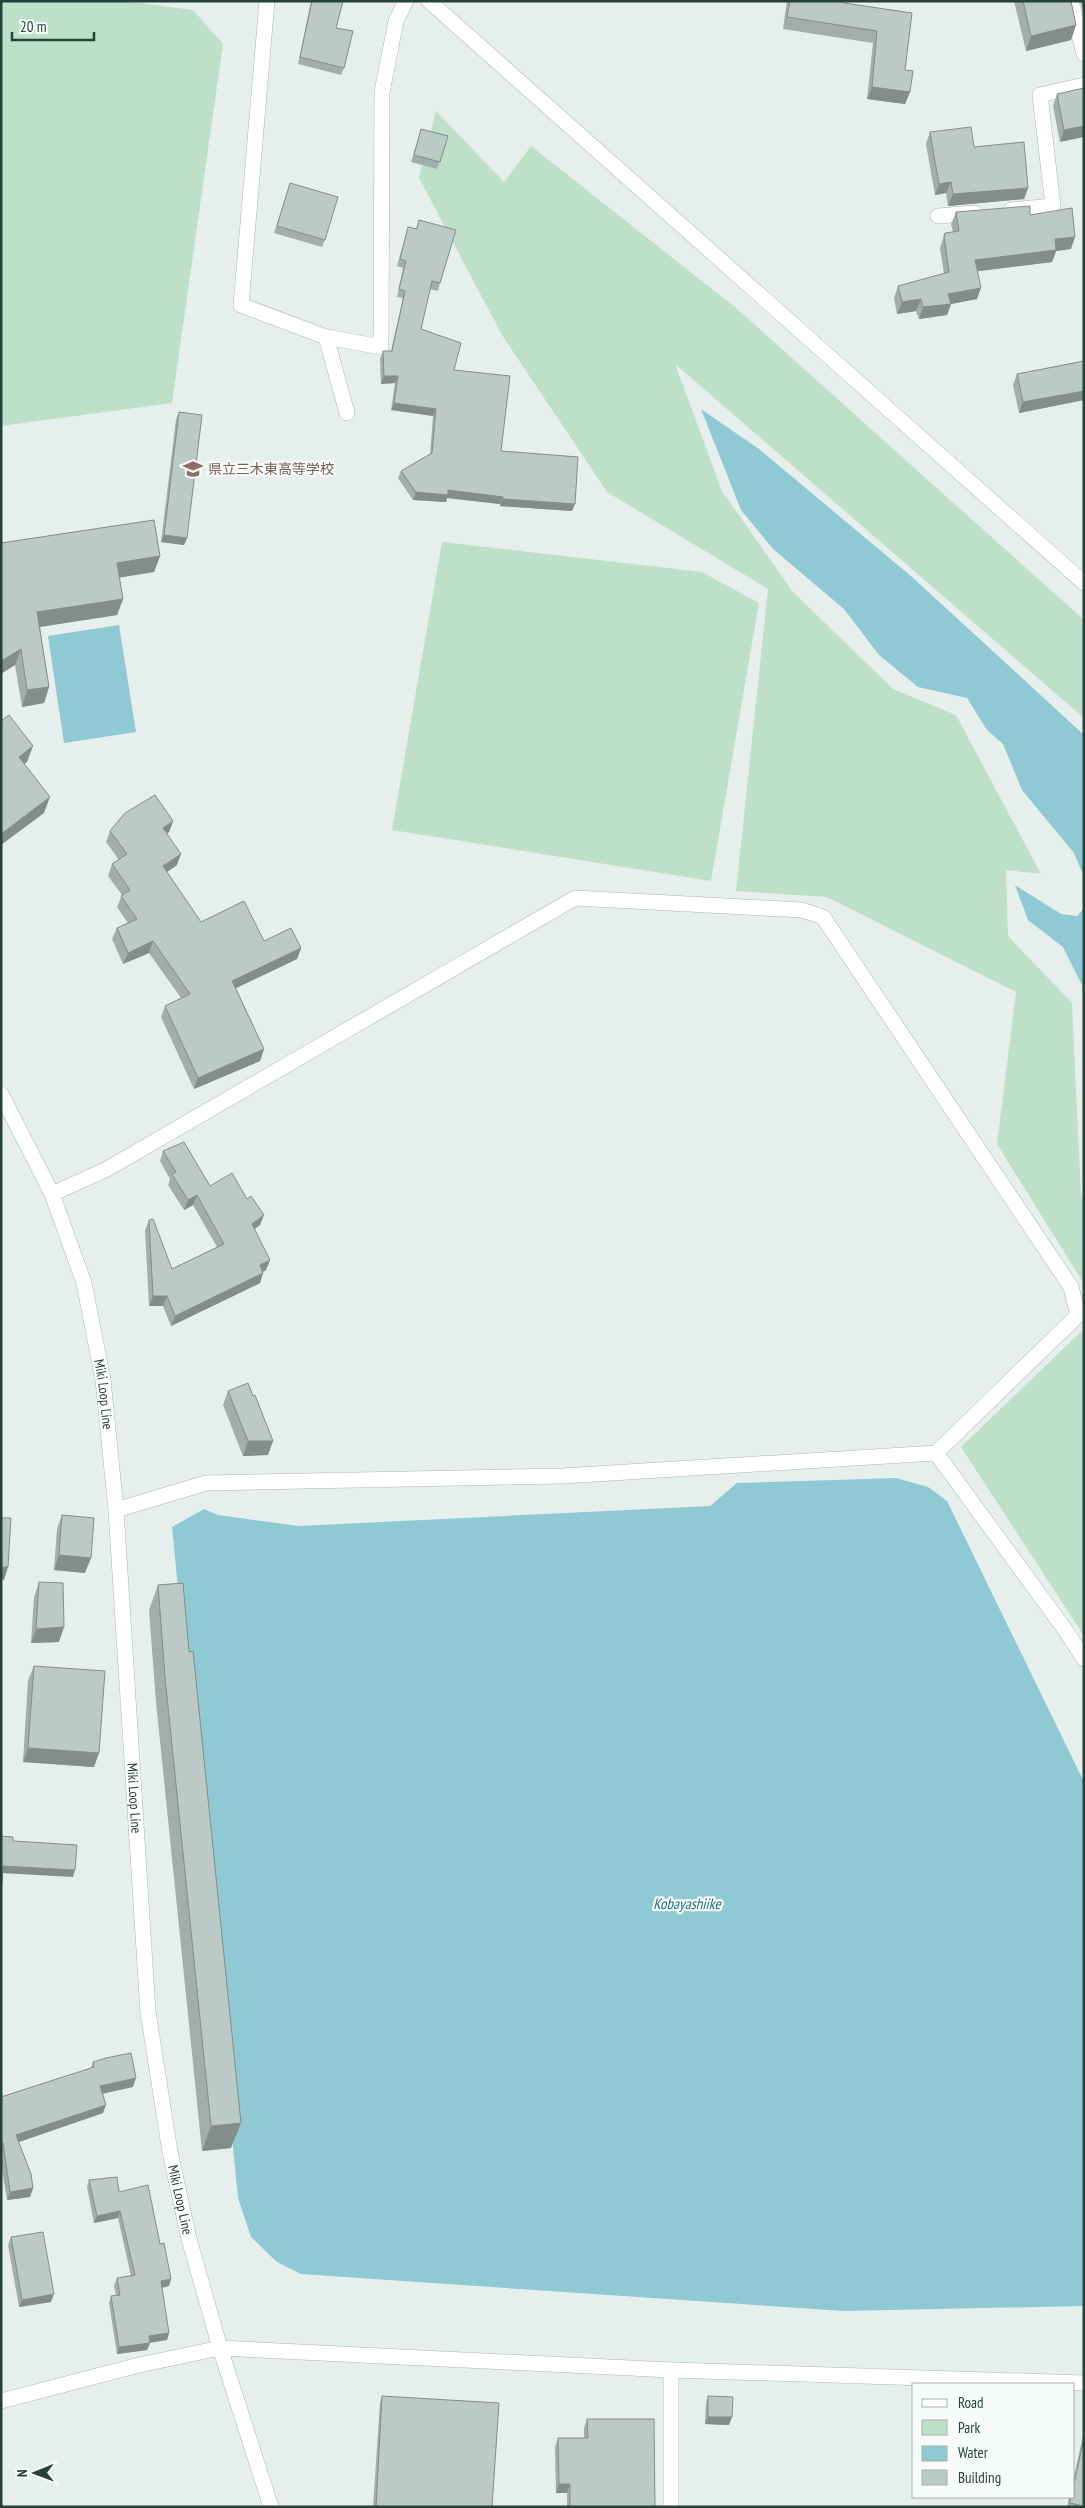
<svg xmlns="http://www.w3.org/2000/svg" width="1085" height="2508" viewBox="0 0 1085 2508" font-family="'PT Sans Narrow','Noto Sans JP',sans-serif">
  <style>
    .green { fill: #bfe0c8 }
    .water { fill: #8ec9d4 }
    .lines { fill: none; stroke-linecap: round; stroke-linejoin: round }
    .street-casing { stroke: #a8b8b2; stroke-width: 16 }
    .secondary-casing { stroke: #a4bbb3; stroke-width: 16 }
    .street { stroke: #fff; stroke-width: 15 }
    .secondary { stroke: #fff; stroke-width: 15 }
    .wall { fill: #a1aea9 }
    .shaded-wall { fill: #838d89 }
    .building { fill: #bbcac4; stroke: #838d89 }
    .labels { text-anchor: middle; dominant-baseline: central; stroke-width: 4.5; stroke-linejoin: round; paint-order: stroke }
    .education-label { font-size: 14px; fill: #785e54; stroke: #f7fbf9; text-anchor: start }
    .street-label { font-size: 14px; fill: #24423a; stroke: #f7fbf9 }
    .water-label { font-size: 15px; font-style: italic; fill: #1c6f80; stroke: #f7fbf9 }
  </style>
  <rect width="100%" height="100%" fill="#e6efeb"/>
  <g class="green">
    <polygon points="1,1 125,1 193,10 223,44 172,403 1,426"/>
    <polygon points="436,111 504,182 531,146 736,308 1084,620 1084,718 675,364 722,491 793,592 893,689 956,715 1041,874 1006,870 1008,936 1072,1003 1081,1196 1084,1200 1084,1284 997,1144 1016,992 827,897 736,891 768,589 607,492 502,335 419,178"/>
    <polygon points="442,542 702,572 759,603 711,881 392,830"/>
    <polygon points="1084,1329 1084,1636 961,1447"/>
  </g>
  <g class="water">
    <polygon points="701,409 759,449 912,577 1084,735 1084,877 1074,853 1022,790 1003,744 987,730 967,698 918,687 879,655 844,609 773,549 741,510"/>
    <polygon points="119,625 136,732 64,743 48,636"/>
    <polygon points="1015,885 1061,914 1077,916 1084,908 1084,1015 1082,985 1063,947 1028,920"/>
    <polygon points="896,1478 928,1487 947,1501 1084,1782 1084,2306 843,2311 301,2274 277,2262 251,2237 238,2198 172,1527 204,1509 218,1515 299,1526 710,1506 737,1483"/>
  </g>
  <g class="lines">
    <defs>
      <g id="street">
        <polyline points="267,1 241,305 326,337 347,413"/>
        <polyline points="1071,1 1084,54"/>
        <polyline points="1011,210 1053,206 1040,95 1084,85"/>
        <polyline points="938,216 975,213"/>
        <polyline points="326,337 381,347 382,92 396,21 406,1"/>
        <polyline points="52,1194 107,1169 575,898 802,910 823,917 1071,1287 1078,1315 936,1453 563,1476 206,1483 116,1510"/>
        <polyline points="936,1453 1066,1631 1084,1659"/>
        <polyline points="671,2370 671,2507"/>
        <polyline points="1,2401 139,2365 220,2348 671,2370 1084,2383"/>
      </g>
      <g id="secondary">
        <polyline points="429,1 1084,583"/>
        <path id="s1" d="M1 1094 52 1194 84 1283 103 1380 116 1510 148 2012 170 2152 189 2239 220 2348 271 2507"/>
      </g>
    </defs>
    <use href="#street" class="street-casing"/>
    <use href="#secondary" class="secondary-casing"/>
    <use href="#street" class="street"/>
    <use href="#secondary" class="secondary"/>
  </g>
  <g class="wall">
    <polygon points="311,1 343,1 336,28 344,68 341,75 298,64"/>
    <polygon points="787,1 844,1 844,3 912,13 905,70 910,92 905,104 867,99 873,43 783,29"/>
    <polygon points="1014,1 1071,1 1076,25 1071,40 1026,51"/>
    <polygon points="1080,1 1084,1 1084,15"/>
    <polygon points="1084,88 1060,142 1053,106 1057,94"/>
    <polygon points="421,129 448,136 437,169 411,162"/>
    <polygon points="930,132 974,147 1028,188 1024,199 948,206 946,193 935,195 926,144"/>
    <polygon points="290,183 325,240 322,247 274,233"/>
    <polygon points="956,212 1030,215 1071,249 1056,251 1052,262 978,271 977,299 951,304 947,315 919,319 916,311 897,314 894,298 898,286 944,274 940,248 945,233 953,232 951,224"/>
    <polygon points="419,220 440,283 438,291 430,289 421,329 454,370 501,451 572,511 500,506 500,504 447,498 446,502 413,500 398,478 401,471 430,454 433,416 391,410 395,383 381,384 380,359 383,351 391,351 403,298 397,297 403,268 397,266 408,227 416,229"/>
    <polygon points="1084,361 1084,400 1019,413 1013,385 1017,374"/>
    <polygon points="179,412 187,538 184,545 161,542 176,419"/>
    <polygon points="1,543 160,556 154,572 119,577 123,599 117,615 40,627 49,687 44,703 22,707 15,665"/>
    <polygon points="173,821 169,832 167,834 177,865 167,872 201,922 264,941 301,948 297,959 236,988 264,1049 260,1061 194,1089 161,1017 165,1006 181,998 149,953 123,964 112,939 117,928 128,923 117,907 122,895 108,876 112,864 119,860 106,842 110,831"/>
    <polygon points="163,1151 210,1186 260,1225 254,1229 266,1270 263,1272 260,1283 171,1326 163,1306 149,1306 145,1230 149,1220 172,1269 217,1247 193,1205 184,1210 168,1185 170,1179 160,1161"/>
    <polygon points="228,1391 268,1455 243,1456 223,1405"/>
    <polygon points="62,1515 85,1573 54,1570 57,1529"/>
    <polygon points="39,1582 59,1642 31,1643 34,1597"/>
    <polygon points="158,1585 231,2148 202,2151 156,1702 149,1610"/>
    <polygon points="34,1666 94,1767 23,1762 28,1680"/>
    <polygon points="93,2062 133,2087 103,2093 103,2113 19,2142 33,2188 30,2197 7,2200 1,2164 1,2097 91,2068"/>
    <polygon points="89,2180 119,2192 160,2244 171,2279 169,2286 162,2288 169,2333 167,2340 150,2343 147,2350 117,2354 109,2303 111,2296 116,2295 114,2286 117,2278 131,2276 118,2218 94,2223 87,2187"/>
    <polygon points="11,2237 51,2302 19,2307 8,2245"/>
    <polygon points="382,2396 492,2507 373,2507 380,2403"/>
    <polygon points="708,2396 729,2425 705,2424 706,2403"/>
    <polygon points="587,2419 655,2507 567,2507 567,2493 556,2493 555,2447 558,2438 584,2438 584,2428"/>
    <polygon points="1084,2431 1084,2507 1067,2507 1069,2497 1074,2497 1074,2476"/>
  </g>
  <g class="shaded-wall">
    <polygon points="1076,25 1071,40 1026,51 1031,36"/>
    <polygon points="872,87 910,92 905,104 867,99"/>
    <polygon points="1084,126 1084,137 1060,142 1064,130"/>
    <polygon points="951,182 946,193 935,195 939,184"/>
    <polygon points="1028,188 1024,199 948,206 953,194"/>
    <polygon points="1075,237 1071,249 1056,251 1052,262 971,272 975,260 1055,239"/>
    <polygon points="981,288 977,299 951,304 947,315 919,319 923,307 948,294"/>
    <polygon points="921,299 916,311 897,314 902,302"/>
    <polygon points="384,376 398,376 395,383 381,384"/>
    <polygon points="1084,391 1084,400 1019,413 1023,402"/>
    <polygon points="394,403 436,409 433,416 391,410"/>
    <polygon points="448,490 503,497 500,504 447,498 446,502 413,500 416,492"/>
    <polygon points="503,499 575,504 572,511 500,506"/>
    <polygon points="164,535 187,538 184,545 161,542"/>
    <polygon points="160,556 154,572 111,579 117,563"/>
    <polygon points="123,599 117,615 32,628 37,612"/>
    <polygon points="21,649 15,665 1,674 1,661"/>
    <polygon points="49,687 44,703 22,707 27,690"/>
    <polygon points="33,746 27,762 13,773 19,757"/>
    <polygon points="50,797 44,813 1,845 1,834"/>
    <polygon points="173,821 169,832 158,839 163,828"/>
    <polygon points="181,854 177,865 158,878 163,866"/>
    <polygon points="153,941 149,953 123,964 128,953"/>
    <polygon points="301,948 297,959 228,992 232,981"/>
    <polygon points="264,1049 260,1061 194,1089 198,1078"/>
    <polygon points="197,1195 193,1205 184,1210 188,1200"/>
    <polygon points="264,1215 260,1225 248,1234 252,1224"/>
    <polygon points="270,1260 266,1270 256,1275 260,1265"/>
    <polygon points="263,1273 260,1283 171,1326 175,1316"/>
    <polygon points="153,1296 167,1296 163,1306 149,1306"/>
    <polygon points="248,1441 273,1441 268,1455 243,1456"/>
    <polygon points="59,1555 91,1558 85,1573 54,1570"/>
    <polygon points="1,1567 8,1567 4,1580 1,1579"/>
    <polygon points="64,1627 59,1642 31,1643 36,1629"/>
    <polygon points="28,1748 99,1753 94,1767 23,1762"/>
    <polygon points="3,1866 75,1870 73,1877 1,1873"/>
    <polygon points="136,2078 133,2087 97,2095 100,2086"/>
    <polygon points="106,2105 103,2113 13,2144 16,2135"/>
    <polygon points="241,2123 231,2148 202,2151 211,2126"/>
    <polygon points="33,2188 30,2197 7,2200 10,2192"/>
    <polygon points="120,2211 118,2218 94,2223 97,2216"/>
    <polygon points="171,2279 169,2286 158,2288 161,2281"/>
    <polygon points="54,2294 51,2302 19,2307 22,2300"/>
    <polygon points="169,2333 167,2340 146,2343 149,2336"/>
    <polygon points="150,2343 147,2350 117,2354 119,2347"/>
    <polygon points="708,2417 732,2417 729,2425 705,2424"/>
    <polygon points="559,2484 570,2484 567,2493 556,2493"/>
  </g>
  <g class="building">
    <polygon points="312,1 343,1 336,28 353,31 344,68 300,57"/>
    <polygon points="790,1 844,1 844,3 912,13 905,70 913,71 910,92 872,87 877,31 787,17"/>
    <polygon points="1023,1 1071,1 1076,25 1031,36"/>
    <polygon points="1084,88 1084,126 1064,130 1057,94"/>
    <polygon points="971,127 974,147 1024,142 1028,188 953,194 951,182 939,184 930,132"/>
    <polygon points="421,129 448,136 440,162 414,155"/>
    <polygon points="290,183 338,197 325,240 277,226"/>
    <polygon points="1030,206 1030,215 1072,208 1075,237 1055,239 1056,250 975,260 981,288 948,294 951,304 923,307 921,299 902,302 898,286 949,272 944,236 945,233 959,231 956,212"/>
    <polygon points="419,220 456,230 440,283 432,281 421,329 461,343 454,370 510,376 501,451 578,457 575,504 503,499 503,497 448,490 448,495 416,492 401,471 432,453 436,409 394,403 398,376 384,376 383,351 392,351 405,291 399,289 406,261 400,259 408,227 417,229"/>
    <polygon points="1084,361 1084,391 1023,402 1017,374"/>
    <polygon points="179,412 202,415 187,538 164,535"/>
    <polygon points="154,520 160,556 117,563 123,599 37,612 49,687 27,690 21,649 1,661 1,543"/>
    <polygon points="9,715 33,746 19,757 50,797 1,834 1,721"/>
    <polygon points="155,795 173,821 163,828 181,854 163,866 201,922 244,901 264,941 291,928 301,948 232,981 264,1049 198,1078 165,1006 190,994 153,941 128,953 117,928 137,919 121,896 130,890 112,864 127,854 110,831 125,813"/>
    <polygon points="184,1142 210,1186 232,1173 247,1199 251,1196 264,1215 252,1224 270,1260 260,1265 263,1273 175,1316 167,1296 153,1296 149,1220 153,1219 172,1269 224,1244 197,1195 188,1200 172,1174 176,1172 163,1151"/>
    <polygon points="248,1383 253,1396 255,1395 273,1441 248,1441 228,1391"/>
    <polygon points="62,1515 94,1518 91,1558 59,1555"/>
    <polygon points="1,1518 11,1518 8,1567 1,1567"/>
    <polygon points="39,1582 63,1583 64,1627 36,1629"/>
    <polygon points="183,1583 189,1652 193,1651 241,2123 211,2126 165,1677 158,1585"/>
    <polygon points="34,1666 105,1671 99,1753 28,1748"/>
    <polygon points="1,1836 13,1837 13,1841 77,1845 75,1870 3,1866 2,1883 1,1883"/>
    <polygon points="131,2053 136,2078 100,2086 106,2105 16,2135 31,2174 33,2188 10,2192 3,2143 1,2144 1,2097 94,2067 93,2062 106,2058"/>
    <polygon points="117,2177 119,2192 148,2185 160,2244 164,2243 171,2279 161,2281 169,2333 149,2336 150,2343 119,2347 111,2296 120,2295 117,2278 135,2275 120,2211 97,2216 89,2180"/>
    <polygon points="43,2232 54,2294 22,2300 11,2237"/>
    <polygon points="382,2396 499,2403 492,2507 376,2507"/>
    <polygon points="708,2396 733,2397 732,2417 708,2417"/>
    <polygon points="587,2419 654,2419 655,2507 570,2507 570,2484 559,2484 558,2438 588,2438"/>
    <polygon points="1084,2438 1084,2506 1070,2503 1071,2497 1074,2497 1074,2484"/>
  </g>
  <defs>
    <symbol id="school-bare" viewBox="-9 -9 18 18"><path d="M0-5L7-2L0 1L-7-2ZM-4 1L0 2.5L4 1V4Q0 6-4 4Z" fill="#8d6e63" stroke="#f7fbf9" stroke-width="2.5" paint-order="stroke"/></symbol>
  </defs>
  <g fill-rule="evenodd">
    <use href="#school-bare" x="179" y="455" width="28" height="28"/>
  </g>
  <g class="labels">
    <g class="education-label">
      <text x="208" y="469">県立三木東高等学校</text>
    </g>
    <g class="street-label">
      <text stroke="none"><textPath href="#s1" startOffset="320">Miki Loop Line</textPath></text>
      <text stroke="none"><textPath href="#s1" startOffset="725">Miki Loop Line</textPath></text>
      <text stroke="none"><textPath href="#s1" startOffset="1130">Miki Loop Line</textPath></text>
    </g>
    <g class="water-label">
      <text x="687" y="1903">Kobayashiike</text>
    </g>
  </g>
  <rect width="1085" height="2508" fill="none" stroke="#24423a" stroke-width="5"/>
  <rect x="912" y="2383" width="162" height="115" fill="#f7fbf9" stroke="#a3b1ad"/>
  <rect x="922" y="2399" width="25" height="8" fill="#ffffff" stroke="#a3b1ad"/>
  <text x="958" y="2408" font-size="15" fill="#24423a">Road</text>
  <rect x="922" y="2420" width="25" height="15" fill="#bfe0c8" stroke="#a3b1ad"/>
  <text x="958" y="2433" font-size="15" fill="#24423a">Park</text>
  <rect x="922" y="2446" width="25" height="15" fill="#8ec9d4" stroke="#a3b1ad"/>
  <text x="958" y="2458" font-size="15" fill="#24423a">Water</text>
  <rect x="922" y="2470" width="25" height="15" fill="#bbcac4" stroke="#a3b1ad"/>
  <text x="958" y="2483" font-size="15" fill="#24423a">Building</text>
  <g transform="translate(35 2473) rotate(269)" stroke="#f7fbf9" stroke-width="4" paint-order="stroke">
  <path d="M0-4L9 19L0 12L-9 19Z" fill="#24423a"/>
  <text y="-8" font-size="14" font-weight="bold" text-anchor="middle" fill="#24423a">N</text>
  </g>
  <path d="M12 32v8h82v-8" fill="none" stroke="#24423a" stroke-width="2.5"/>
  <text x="20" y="32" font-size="15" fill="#24423a" stroke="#f7fbf9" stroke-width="4" paint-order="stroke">20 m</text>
</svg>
